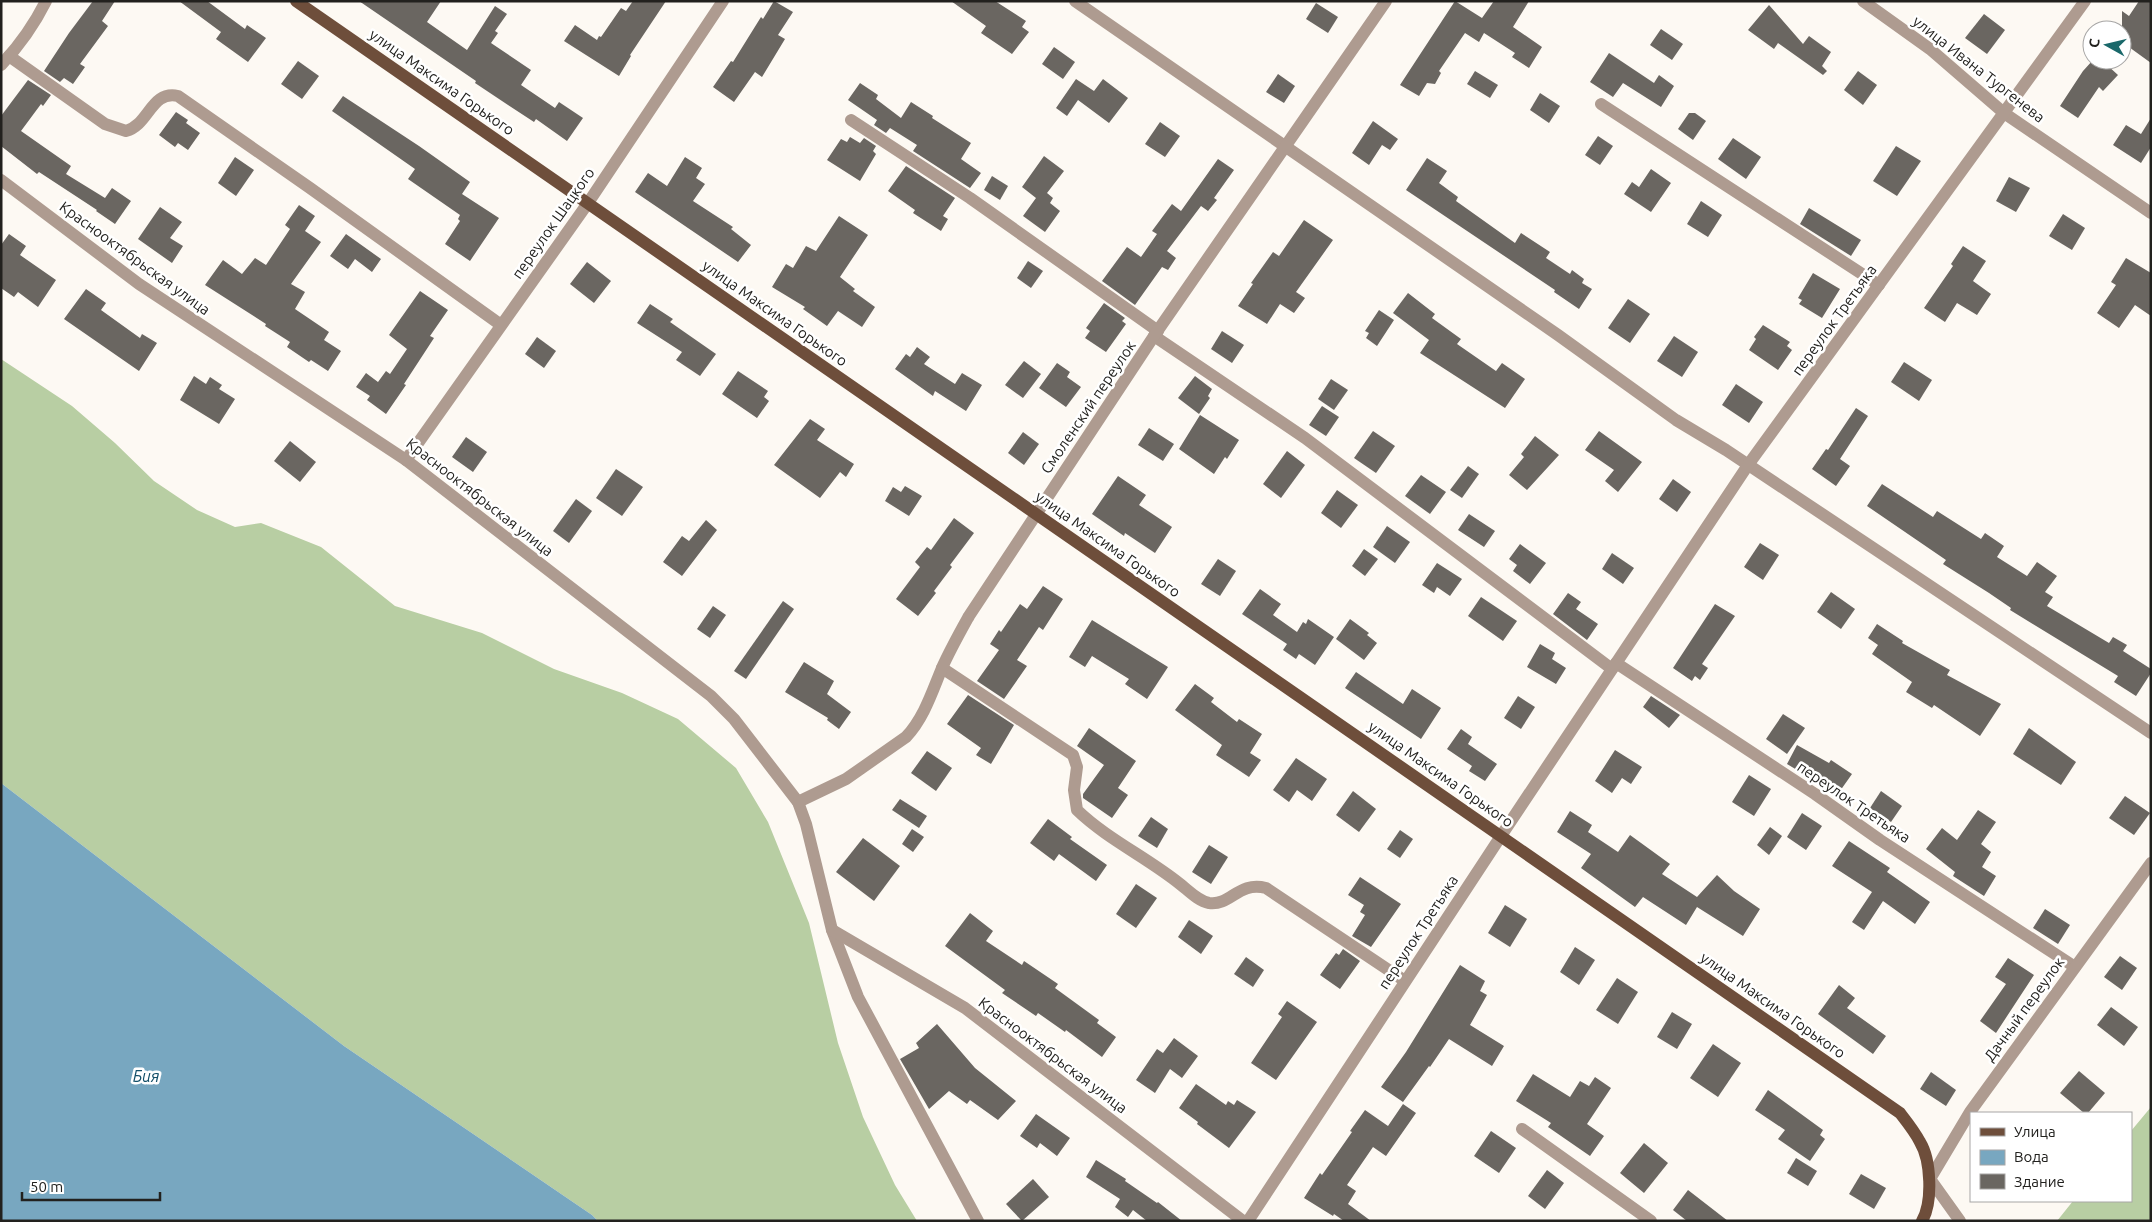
<svg xmlns="http://www.w3.org/2000/svg" width="2152" height="1222" viewBox="0 0 2152 1222" font-family="Ubuntu,sans-serif">
  <style>
    .forest { fill: #b8cea3 }
    .water { fill: #78a7c0 }
    .building { fill: #6a6661 }
    .lines { fill: none; stroke-linecap: round; stroke-linejoin: round }
    .minor { stroke: #ae9b90; stroke-width: 12 }
    .major { stroke: #6e4e3b; stroke-width: 12 }
    .labels { text-anchor: middle; dominant-baseline: central; stroke-width: 5; stroke-linejoin: round; paint-order: stroke }
    .street-label { font-size: 15px; fill: #22211e; stroke: #fff }
    .water-label { font-size: 16px; font-style: italic; fill: #134f69; stroke: #fff }
  </style>
  <rect width="100%" height="100%" fill="#fdf9f3"/>
  <g class="forest">
    <polygon points="1,359 72,406 115,443 154,481 197,510 235,527 261,523 321,547 395,606 482,633 554,669 622,693 678,719 736,768 768,822 809,923 838,1043 863,1117 895,1185 917,1221 598,1221 592,1215 344,1046 1,783"/>
    <polygon points="2151,1107 2151,1221 2057,1221 2073,1201 2131,1201 2131,1131"/>
  </g>
  <polygon class="water" points="1,783 344,1046 592,1215 598,1221 1,1221"/>
  <g class="building">
    <polygon points="93,1 115,1 102,21 108,26 80,64 85,67 73,84 64,78 60,82 44,71 69,33"/>
    <polygon points="179,1 207,1 245,29 247,25 266,38 248,62 216,39 221,32"/>
    <polygon points="359,1 441,1 427,22 467,50 495,6 507,14 495,31 498,33 491,43 531,70 521,85 555,108 559,102 583,118 567,141 536,119 534,122 508,105 475,83 476,81"/>
    <polygon points="633,1 666,1 630,55 631,56 619,76 564,41 575,25 597,40 599,36 601,37 621,8 626,11"/>
    <polygon points="774,1 793,12 778,35 785,39 762,77 755,72 734,102 713,87 731,61 733,62 761,17 763,19"/>
    <polygon points="951,1 995,1 1026,21 1022,27 1029,32 1012,54 981,33 986,26"/>
    <polygon points="1455,1 1482,18 1494,1 1529,1 1513,27 1542,47 1529,68 1512,57 1515,53 1484,33 1479,42 1465,33 1439,71 1441,73 1435,84 1427,83 1419,96 1400,85"/>
    <polygon points="2139,1 2151,1 2151,63 2122,42 2122,11 2129,16"/>
    <polygon points="1316,3 1338,17 1328,33 1306,19"/>
    <polygon points="1769,5 1803,44 1809,36 1831,52 1822,66 1827,71 1823,75 1778,43 1774,49 1748,30"/>
    <polygon points="1984,14 2005,30 1987,54 1965,38"/>
    <polygon points="1661,29 1683,44 1672,60 1650,45"/>
    <polygon points="1054,47 1075,62 1063,79 1042,64"/>
    <polygon points="1609,53 1654,83 1659,75 1674,86 1661,107 1623,83 1613,97 1590,82"/>
    <polygon points="2093,60 2103,69 2107,65 2118,75 2103,91 2099,87 2078,118 2060,106 2083,71"/>
    <polygon points="298,61 319,76 302,99 281,84"/>
    <polygon points="1475,71 1498,85 1490,98 1467,84"/>
    <polygon points="1858,71 1877,85 1863,105 1844,90"/>
    <polygon points="1278,74 1295,86 1284,103 1266,92"/>
    <polygon points="1076,79 1094,91 1103,79 1128,98 1109,123 1078,100 1067,116 1056,108"/>
    <polygon points="28,80 51,95 43,106 41,104 21,131 71,166 66,174 105,198 112,188 131,201 115,224 96,211 97,210 39,172 37,174 1,146 1,116"/>
    <polygon points="860,83 878,95 876,99 901,118 911,102 933,116 932,118 971,143 961,159 981,173 970,188 913,151 917,145 890,128 886,133 874,125 877,120 848,100"/>
    <polygon points="1540,93 1560,106 1549,123 1530,110"/>
    <polygon points="343,96 419,146 470,182 462,194 499,218 470,261 445,244 460,221 458,219 460,215 408,179 415,169 332,111"/>
    <polygon points="176,112 188,120 186,123 200,133 188,150 178,143 175,147 159,135"/>
    <polygon points="1689,113 1695,113 1706,121 1693,140 1678,129"/>
    <polygon points="2151,118 2151,147 2141,163 2113,145 2126,125 2141,134"/>
    <polygon points="1373,121 1398,139 1390,150 1382,145 1369,165 1352,153"/>
    <polygon points="1160,122 1180,136 1165,157 1145,144"/>
    <polygon points="1598,136 1613,146 1600,165 1585,155"/>
    <polygon points="850,137 860,143 864,138 876,146 873,151 876,154 860,181 827,160 841,139 847,142"/>
    <polygon points="1733,138 1761,157 1746,179 1718,159"/>
    <polygon points="1896,146 1921,161 1897,196 1873,181"/>
    <polygon points="1044,156 1064,171 1047,193 1053,198 1050,203 1060,211 1045,232 1023,216 1036,198 1022,187"/>
    <polygon points="235,157 254,170 236,196 218,183"/>
    <polygon points="685,157 702,168 696,178 705,184 693,201 733,227 731,229 751,245 738,262 635,192 648,173 667,186"/>
    <polygon points="1427,158 1447,171 1439,183 1458,197 1456,201 1515,243 1521,233 1550,252 1546,258 1570,274 1572,270 1584,279 1582,283 1592,289 1579,309 1554,292 1555,290 1406,190"/>
    <polygon points="1218,159 1234,170 1214,198 1217,200 1208,211 1201,206 1167,251 1176,258 1168,270 1162,267 1135,305 1102,281 1127,247 1141,257 1157,234 1152,231 1172,204 1181,211"/>
    <polygon points="906,166 955,198 943,216 948,219 941,231 913,213 915,210 888,191"/>
    <polygon points="1651,169 1671,183 1651,212 1624,194 1632,182 1639,187"/>
    <polygon points="992,176 1008,186 1000,200 984,190"/>
    <polygon points="2009,177 2030,188 2016,212 1996,201"/>
    <polygon points="1701,201 1722,215 1708,237 1687,224"/>
    <polygon points="299,205 315,216 305,231 321,242 291,284 305,292 295,309 329,332 324,340 341,351 328,371 311,360 309,362 287,347 290,342 265,326 266,324 205,285 223,260 242,274 255,258 266,265 290,229 285,225"/>
    <polygon points="160,207 182,222 170,238 183,246 172,263 138,239"/>
    <polygon points="1809,208 1861,240 1851,256 1800,224"/>
    <polygon points="2063,214 2085,228 2072,250 2049,236"/>
    <polygon points="839,216 868,235 840,277 855,289 853,291 875,307 862,327 838,311 827,326 803,309 805,307 772,287 786,264 793,268 806,246 816,251"/>
    <polygon points="1304,220 1333,240 1296,292 1305,298 1294,313 1280,304 1267,324 1238,306 1253,284 1251,283 1273,252 1279,256"/>
    <polygon points="9,234 26,246 20,255 56,280 38,307 18,292 14,297 1,288 1,245"/>
    <polygon points="346,234 381,259 372,272 355,259 348,269 330,256"/>
    <polygon points="1963,246 1986,261 1973,281 1991,294 1977,315 1957,303 1945,322 1924,308 1953,266 1951,264"/>
    <polygon points="2126,258 2151,273 2151,316 2135,305 2119,328 2097,313 2116,285 2111,282"/>
    <polygon points="1028,261 1043,271 1031,288 1017,278"/>
    <polygon points="587,262 611,281 594,303 570,284"/>
    <polygon points="1813,273 1840,289 1822,318 1799,304 1802,300 1798,298"/>
    <polygon points="86,289 106,303 101,310 140,338 142,334 157,343 139,371 64,319"/>
    <polygon points="420,291 448,310 430,336 434,338 404,384 406,385 386,414 367,400 370,396 356,387 366,373 378,382 386,371 390,374 407,349 389,335"/>
    <polygon points="1408,293 1435,314 1432,318 1461,339 1457,344 1496,371 1502,363 1525,379 1505,408 1420,353 1429,340 1393,313"/>
    <polygon points="1628,299 1650,314 1630,343 1608,328"/>
    <polygon points="1104,303 1125,318 1122,321 1126,324 1106,352 1085,338 1090,331 1086,328"/>
    <polygon points="650,304 673,319 670,322 716,354 700,376 676,360 682,352 637,323"/>
    <polygon points="1379,310 1394,320 1377,346 1366,338 1369,333 1365,331"/>
    <polygon points="1763,325 1790,342 1787,346 1792,350 1778,370 1749,350 1756,339 1754,337"/>
    <polygon points="1222,331 1244,345 1232,363 1211,349"/>
    <polygon points="1674,336 1698,352 1682,377 1657,361"/>
    <polygon points="537,337 556,351 544,368 525,354"/>
    <polygon points="917,347 930,357 924,364 955,384 962,373 982,385 966,411 935,391 933,396 895,369 906,354 910,357"/>
    <polygon points="1024,361 1041,374 1023,398 1005,385"/>
    <polygon points="1904,362 1932,380 1919,401 1891,382"/>
    <polygon points="1057,363 1070,372 1067,377 1081,387 1066,407 1039,388"/>
    <polygon points="738,371 768,391 764,397 769,401 757,418 722,394"/>
    <polygon points="194,376 206,384 210,377 222,385 219,389 235,399 219,424 180,400"/>
    <polygon points="1195,376 1212,389 1208,396 1210,398 1199,414 1178,398"/>
    <polygon points="1331,379 1348,390 1334,410 1318,399"/>
    <polygon points="1736,384 1763,402 1749,423 1722,405"/>
    <polygon points="1322,406 1339,417 1326,436 1309,425"/>
    <polygon points="1856,408 1868,416 1840,459 1850,466 1836,486 1812,469 1826,449 1828,450"/>
    <polygon points="1200,415 1239,440 1227,459 1225,457 1214,474 1179,449"/>
    <polygon points="810,419 825,429 817,440 854,464 846,477 840,472 820,498 774,465"/>
    <polygon points="1149,428 1174,444 1163,461 1138,445"/>
    <polygon points="1373,431 1395,446 1376,473 1354,458"/>
    <polygon points="1599,431 1642,462 1618,492 1605,481 1614,470 1585,450"/>
    <polygon points="1023,432 1039,444 1024,465 1008,453"/>
    <polygon points="1535,436 1559,455 1527,490 1509,475 1524,457 1521,454"/>
    <polygon points="466,437 487,452 473,472 452,457"/>
    <polygon points="290,441 316,462 300,482 274,461"/>
    <polygon points="1287,451 1305,465 1281,498 1263,484"/>
    <polygon points="1468,466 1479,474 1462,498 1450,490"/>
    <polygon points="616,469 643,487 622,516 596,498"/>
    <polygon points="1421,475 1446,492 1430,514 1405,496"/>
    <polygon points="1118,476 1146,495 1139,505 1172,527 1155,553 1125,533 1124,536 1092,514"/>
    <polygon points="1673,479 1691,492 1677,512 1659,499"/>
    <polygon points="1882,484 1933,517 1937,511 1981,539 1985,533 2004,546 1997,557 2027,576 2037,562 2057,576 2045,592 2053,597 2047,606 2109,643 2113,637 2127,645 2123,651 2151,669 2151,673 2136,696 2114,682 2118,676 2010,610 2011,608 1989,593 1943,564 1946,560 1867,506"/>
    <polygon points="905,486 922,496 909,516 885,501 893,487 901,492"/>
    <polygon points="1337,490 1358,505 1341,528 1321,513"/>
    <polygon points="576,499 592,511 569,543 553,531"/>
    <polygon points="1469,514 1495,531 1484,547 1458,530"/>
    <polygon points="954,518 974,533 950,565 952,567 934,591 936,593 918,616 896,599 920,567 915,562 927,547 931,550"/>
    <polygon points="706,520 717,530 682,576 663,562 682,536 689,541"/>
    <polygon points="1387,526 1410,542 1395,563 1373,547"/>
    <polygon points="1760,543 1779,555 1763,580 1744,567"/>
    <polygon points="1520,544 1546,563 1530,584 1513,571 1517,565 1509,559"/>
    <polygon points="1364,549 1378,559 1365,576 1352,566"/>
    <polygon points="1612,553 1634,568 1623,584 1602,569"/>
    <polygon points="1218,559 1236,571 1220,596 1201,584"/>
    <polygon points="1437,563 1462,579 1450,596 1437,587 1434,593 1422,585"/>
    <polygon points="1043,586 1063,599 1043,630 1039,627 1017,660 1027,666 1004,699 977,681 999,650 990,644 999,630 1001,632 1020,604 1027,609"/>
    <polygon points="1260,589 1281,604 1273,615 1297,632 1303,622 1306,624 1308,619 1334,637 1315,665 1299,654 1296,659 1283,650 1287,644 1242,614"/>
    <polygon points="1831,592 1855,609 1841,629 1817,612"/>
    <polygon points="1568,593 1581,602 1576,609 1598,624 1587,640 1553,614"/>
    <polygon points="1481,597 1517,621 1503,641 1468,616"/>
    <polygon points="783,601 794,609 746,679 734,671"/>
    <polygon points="1715,604 1735,616 1702,664 1708,668 1700,680 1695,676 1692,681 1673,668"/>
    <polygon points="713,606 726,615 710,638 697,629"/>
    <polygon points="1350,619 1369,633 1367,635 1377,643 1364,660 1336,639"/>
    <polygon points="1092,620 1168,667 1147,699 1125,684 1129,679 1092,656 1085,667 1069,657"/>
    <polygon points="1877,624 1903,641 1902,643 1950,670 1947,675 2001,704 1980,736 1934,705 1932,708 1906,692 1912,682 1872,654 1878,645 1868,638"/>
    <polygon points="1540,644 1555,653 1552,659 1566,668 1556,684 1527,667"/>
    <polygon points="804,662 834,681 827,694 851,712 839,729 827,720 828,718 785,692"/>
    <polygon points="1356,672 1403,704 1412,689 1441,708 1421,739 1345,688"/>
    <polygon points="1195,684 1214,698 1211,702 1237,722 1239,719 1262,734 1250,753 1261,760 1249,777 1216,755 1222,745 1175,710"/>
    <polygon points="968,695 1014,725 991,764 976,755 981,748 947,724"/>
    <polygon points="1518,696 1535,707 1521,729 1504,718"/>
    <polygon points="1651,696 1680,715 1669,728 1643,707"/>
    <polygon points="1783,714 1805,728 1787,754 1766,739"/>
    <polygon points="1089,728 1136,761 1118,788 1128,795 1112,818 1083,798 1083,794 1104,765 1077,746"/>
    <polygon points="2029,728 2076,762 2061,785 2013,754"/>
    <polygon points="1461,729 1472,737 1468,744 1497,764 1485,781 1469,771 1472,766 1447,749"/>
    <polygon points="1797,745 1829,763 1831,760 1852,774 1840,791 1810,771 1807,776 1787,764"/>
    <polygon points="1615,750 1642,767 1631,784 1622,778 1612,793 1595,781"/>
    <polygon points="927,751 952,768 936,791 911,773"/>
    <polygon points="1296,758 1327,779 1312,801 1297,790 1289,802 1273,790"/>
    <polygon points="1749,775 1771,789 1754,816 1732,802"/>
    <polygon points="1353,791 1376,809 1359,832 1336,815"/>
    <polygon points="1881,791 1902,806 1891,822 1870,808"/>
    <polygon points="2125,796 2150,813 2134,835 2109,818"/>
    <polygon points="900,799 927,816 919,828 892,810"/>
    <polygon points="1978,810 1996,822 1981,844 1991,852 1982,867 1996,876 1984,896 1953,876 1955,872 1926,849 1942,828 1957,840"/>
    <polygon points="1570,811 1592,825 1588,832 1618,852 1630,835 1670,864 1662,874 1697,897 1717,875 1734,891 1760,909 1743,936 1697,907 1686,925 1643,897 1635,907 1581,868 1591,854 1557,832"/>
    <polygon points="1802,813 1822,826 1806,850 1787,837"/>
    <polygon points="1151,817 1168,829 1157,848 1138,836"/>
    <polygon points="1048,819 1072,837 1070,839 1107,865 1096,881 1059,854 1054,861 1030,843"/>
    <polygon points="1770,827 1782,836 1769,855 1757,845"/>
    <polygon points="912,829 924,837 913,852 902,844"/>
    <polygon points="1400,830 1413,839 1400,858 1387,849"/>
    <polygon points="863,838 900,866 874,901 836,872"/>
    <polygon points="1849,841 1890,868 1887,872 1930,902 1915,924 1883,901 1864,930 1852,922 1872,892 1832,866"/>
    <polygon points="1209,845 1228,857 1211,884 1192,872"/>
    <polygon points="1360,877 1401,904 1371,947 1352,936 1365,915 1360,912 1364,905 1348,895"/>
    <polygon points="1136,884 1157,898 1136,928 1116,914"/>
    <polygon points="1505,905 1527,919 1510,947 1488,933"/>
    <polygon points="2045,909 2070,925 2058,944 2033,928"/>
    <polygon points="970,913 993,931 986,941 1022,965 1024,961 1058,984 1055,988 1099,1020 1097,1023 1116,1037 1102,1057 1066,1030 1065,1032 1038,1013 1036,1016 1002,993 1005,990 945,946"/>
    <polygon points="1189,920 1213,936 1201,954 1178,937"/>
    <polygon points="1575,947 1595,960 1579,985 1560,972"/>
    <polygon points="1343,949 1360,961 1340,989 1320,975 1336,953 1339,955"/>
    <polygon points="2120,956 2137,968 2122,990 2104,977"/>
    <polygon points="1246,957 1264,970 1253,987 1234,974"/>
    <polygon points="2008,958 2034,975 1996,1033 1980,1021 2006,984 1995,977"/>
    <polygon points="1460,965 1485,981 1480,991 1487,995 1470,1025 1504,1046 1492,1066 1449,1039 1430,1067 1429,1066 1403,1102 1381,1087 1406,1052"/>
    <polygon points="1617,978 1638,992 1618,1024 1596,1010"/>
    <polygon points="1839,985 1855,998 1847,1008 1886,1036 1873,1054 1818,1014"/>
    <polygon points="1287,1001 1317,1022 1276,1080 1251,1063 1282,1017 1278,1014"/>
    <polygon points="2111,1007 2138,1027 2124,1046 2097,1025"/>
    <polygon points="1672,1012 1692,1024 1677,1049 1657,1037"/>
    <polygon points="937,1024 975,1068 1016,1101 998,1120 970,1100 967,1104 949,1091 929,1109 900,1059 919,1048 916,1043"/>
    <polygon points="1174,1038 1198,1056 1182,1078 1170,1069 1155,1093 1136,1080 1157,1049 1163,1053"/>
    <polygon points="1713,1044 1741,1063 1718,1097 1690,1078"/>
    <polygon points="2079,1071 2105,1093 2088,1113 2084,1113 2060,1093"/>
    <polygon points="1931,1072 1956,1090 1946,1106 1920,1089"/>
    <polygon points="1533,1074 1570,1097 1580,1081 1589,1086 1595,1077 1611,1088 1587,1124 1604,1136 1590,1156 1548,1127 1551,1123 1516,1101"/>
    <polygon points="1196,1084 1226,1105 1228,1101 1234,1105 1237,1100 1256,1112 1229,1148 1197,1124 1198,1122 1179,1108"/>
    <polygon points="1768,1090 1823,1130 1820,1135 1825,1139 1810,1161 1778,1139 1785,1130 1755,1110"/>
    <polygon points="1403,1104 1416,1113 1386,1156 1373,1147 1347,1185 1356,1191 1348,1204 1371,1221 1344,1221 1334,1214 1333,1216 1304,1198 1320,1173 1322,1175 1352,1132 1350,1131 1365,1110 1388,1126"/>
    <polygon points="1036,1114 1070,1138 1057,1156 1040,1143 1037,1148 1020,1136"/>
    <polygon points="1491,1131 1516,1148 1499,1173 1474,1156"/>
    <polygon points="1644,1143 1668,1163 1644,1193 1620,1173"/>
    <polygon points="1796,1158 1817,1171 1808,1186 1787,1173"/>
    <polygon points="1096,1160 1126,1179 1125,1181 1157,1203 1158,1202 1182,1221 1147,1221 1133,1210 1128,1217 1115,1207 1120,1199 1086,1177"/>
    <polygon points="1547,1170 1564,1183 1545,1209 1528,1196"/>
    <polygon points="1861,1174 1886,1188 1874,1209 1849,1194"/>
    <polygon points="1033,1179 1049,1197 1022,1221 1006,1204"/>
    <polygon points="1688,1190 1728,1221 1687,1221 1673,1210"/>
  </g>
  <g class="lines">
    <g class="minor">
      <polyline points="1075,1 1558,335 1676,420 1726,450 2151,733"/>
      <polyline points="1863,1 1930,49 2004,113 2151,213"/>
      <path d="M9 56 105 124 126 131C149 125 151 90 178 96L310 188 501 325"/>
      <path d="M1 65C19 46 34 25 46 1"/>
      <polyline points="1601,104 1879,285"/>
      <polyline points="851,120 970,198 1158,331"/>
      <polyline points="1,180 139,284 406,460 711,696 734,719 798,802 806,824 832,930 858,997 978,1221"/>
      <polyline points="1154,336 1305,438 1612,669"/>
      <polyline points="406,460 588,203 723,1"/>
      <polyline points="1616,663 1815,794 1880,840 2075,967"/>
      <path d="M942 668 1073 755 1077 767 1074 790 1077 810C1107 839 1148 858 1180 884 1189 891 1198 901 1209 903 1231 906 1238 881 1266 888L1405 981"/>
      <path d="M798 802 846 779 906 737C924 718 932 692 942 668 950 650 959 634 969 616L1154 336 1386 1"/>
      <polyline points="832,930 965,1008 1243,1221"/>
      <polyline points="1522,1129 1651,1221"/>
      <polyline points="1248,1221 1501,836 1748,465 2085,1"/>
      <polyline points="1960,1221 1930,1179 1970,1112 2151,863"/>
    </g>
    <path class="major" d="M296 1 1900 1113C1907 1122 1915 1132 1920 1142 1931 1160 1933 1202 1922 1221"/>
  </g>
  <g class="labels">
    <g class="street-label">
      <text transform="translate(1979 69) rotate(38)">улица Ивана Тургенева</text>
      <text transform="translate(442 82) rotate(35)">улица Максима Горького</text>
      <text transform="translate(553 223) rotate(-55)">переулок Шацкого</text>
      <text transform="translate(135 258) rotate(36)">Краснооктябрьская улица</text>
      <text transform="translate(775 313) rotate(35)">улица Максима Горького</text>
      <text transform="translate(1834 320) rotate(-54)">переулок Третьяка</text>
      <text transform="translate(1088 407) rotate(-56)">Смоленский переулок</text>
      <text transform="translate(480 497) rotate(38)">Краснооктябрьская улица</text>
      <text transform="translate(1108 544) rotate(35)">улица Максима Горького</text>
      <text transform="translate(1441 774) rotate(35)">улица Максима Горького</text>
      <text transform="translate(1854 802) rotate(34)">переулок Третьяка</text>
      <text transform="translate(1418 932) rotate(-57)">переулок Третьяка</text>
      <text transform="translate(1773 1005) rotate(35)">улица Максима Горького</text>
      <text transform="translate(2024 1009) rotate(-54)">Дачный переулок</text>
      <text transform="translate(1053 1055) rotate(37)">Краснооктябрьская улица</text>
    </g>
    <g class="water-label">
      <text x="146" y="1076">Бия</text>
    </g>
  </g>
  <rect width="2152" height="1222" fill="none" stroke="#22211e" stroke-width="5"/>
  <rect x="1970" y="1112" width="162" height="90" fill="#ffffff" stroke="#a7a6a5"/>
  <rect x="1980" y="1128" width="25" height="8" fill="#6e4e3b" stroke="#a7a6a5"/>
  <text x="2014" y="1137" font-size="15" fill="#22211e">Улица</text>
  <rect x="1980" y="1150" width="25" height="15" fill="#78a7c0" stroke="#a7a6a5"/>
  <text x="2014" y="1162" font-size="15" fill="#22211e">Вода</text>
  <rect x="1980" y="1174" width="25" height="15" fill="#6a6661" stroke="#a7a6a5"/>
  <text x="2014" y="1187" font-size="15" fill="#22211e">Здание</text>
  <g transform="translate(2107 45) rotate(278)"><circle r="24" fill="#ffffff" stroke="#a7a6a5"/>
  <path d="M0-4L9 19L0 12L-9 19Z" fill="#1a686a"/>
  <text y="-8" font-size="14" font-weight="bold" text-anchor="middle" fill="#22211e">С</text>
  </g>
  <path d="M22 1192v8h138v-8" fill="none" stroke="#22211e" stroke-width="2.5"/>
  <text x="30" y="1192" font-size="15" fill="#22211e" stroke="#ffffff" stroke-width="4" paint-order="stroke">50 m</text>
</svg>
